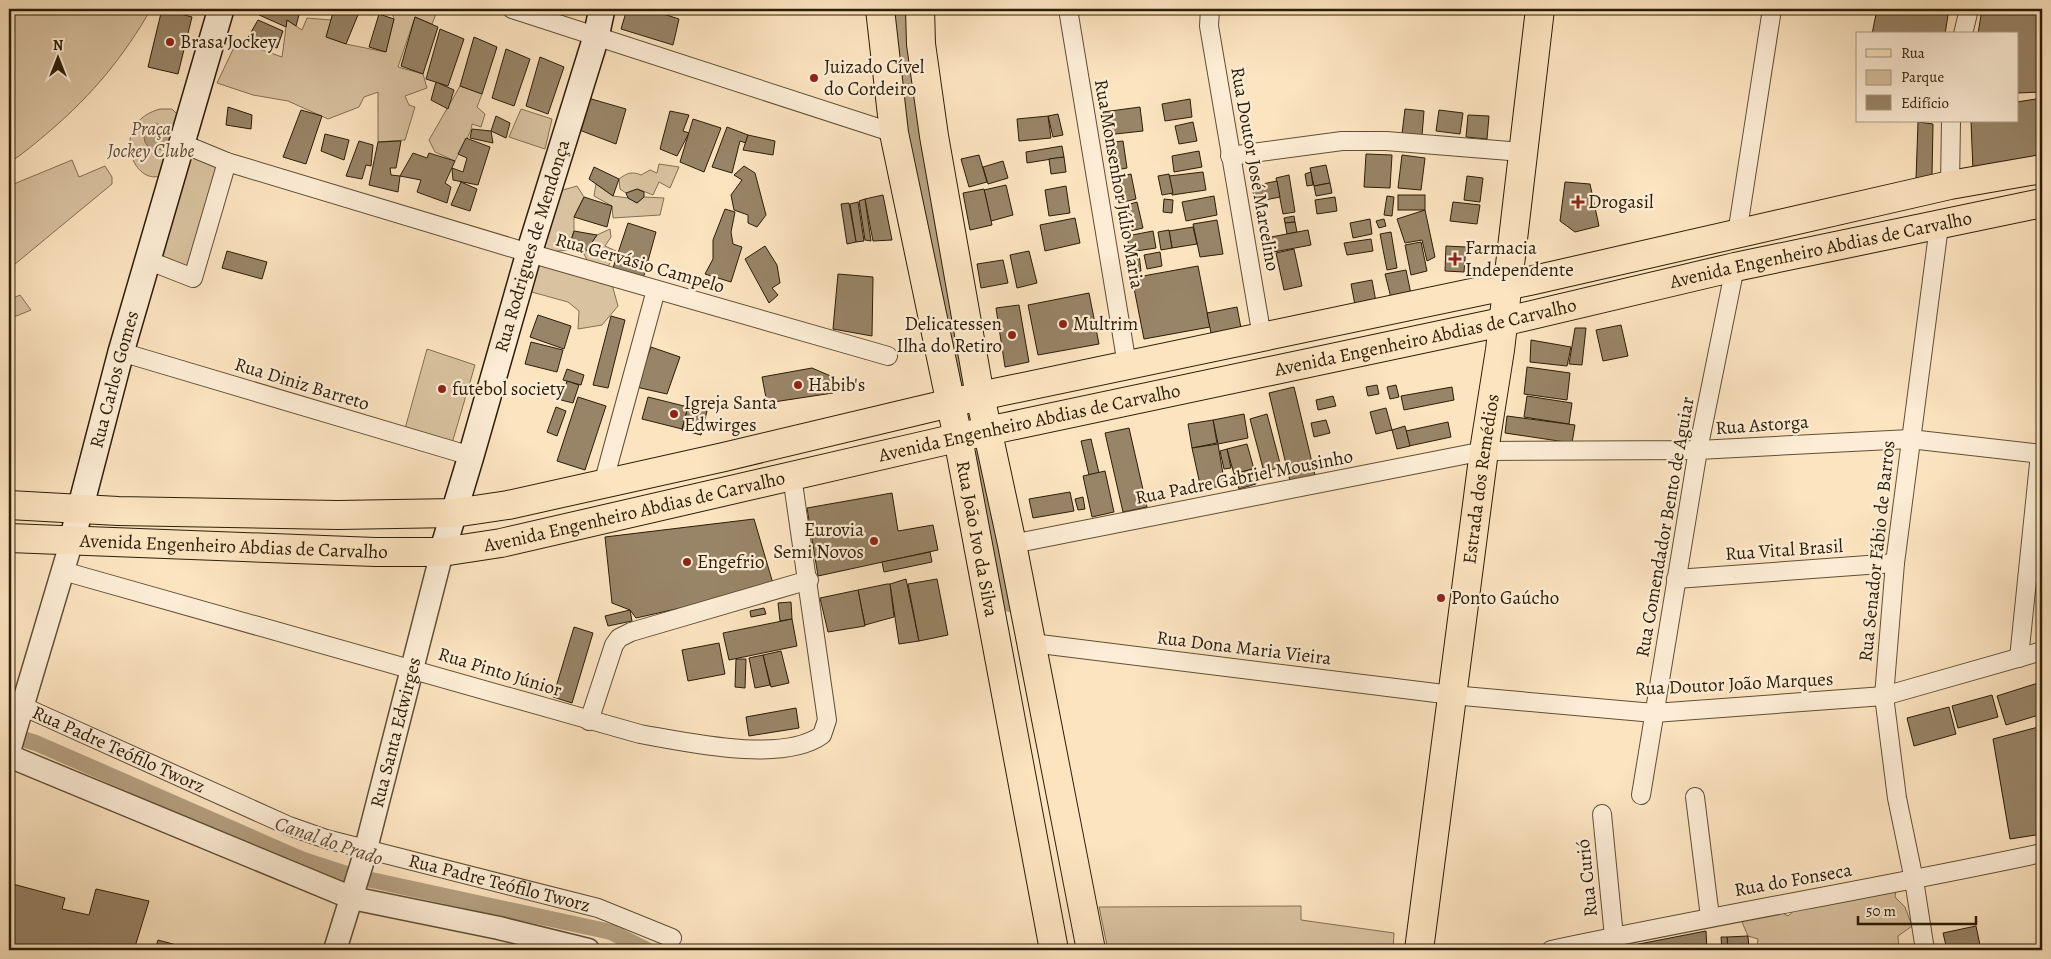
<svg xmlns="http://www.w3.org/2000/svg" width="2051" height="959" viewBox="0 0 2051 959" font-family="Alegreya,serif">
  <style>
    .green { fill: #d9c2a0; stroke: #827053 }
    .water { fill: #b5a081; stroke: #7e6c50 }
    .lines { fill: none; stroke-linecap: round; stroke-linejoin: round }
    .canal { stroke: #b5a081; stroke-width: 16 }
    .building { fill: #988467; stroke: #2c1d06 }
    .minor-casing { stroke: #604f34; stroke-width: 20 }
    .tertiary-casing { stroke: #604f34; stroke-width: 25 }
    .secondary-casing { stroke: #2c1d06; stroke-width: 28 }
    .primary-casing { stroke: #2c1d06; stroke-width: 30 }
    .trunk-casing { stroke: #2c1d06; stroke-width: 30 }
    .minor { stroke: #fdedd6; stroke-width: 18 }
    .tertiary { stroke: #fdedd6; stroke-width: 22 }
    .secondary { stroke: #fdedd6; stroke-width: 25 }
    .primary { stroke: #fce4c0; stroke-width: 28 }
    .trunk { stroke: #fce4c0; stroke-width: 28 }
    .poi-dot { fill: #8f2418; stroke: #fdedd6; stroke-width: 2 }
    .labels { text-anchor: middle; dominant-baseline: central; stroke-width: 4.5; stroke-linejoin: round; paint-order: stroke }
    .poi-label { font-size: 19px; fill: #2c1d06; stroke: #fdedd6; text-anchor: start }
    .park-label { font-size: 19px; font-style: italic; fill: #604f34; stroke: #fdedd6 }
    .street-label { font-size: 19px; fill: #2c1d06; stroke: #fdedd6 }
    .water-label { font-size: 20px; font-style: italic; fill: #635137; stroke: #fdedd6 }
  </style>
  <rect width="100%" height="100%" fill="#fce4c0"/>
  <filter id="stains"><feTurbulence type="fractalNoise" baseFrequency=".004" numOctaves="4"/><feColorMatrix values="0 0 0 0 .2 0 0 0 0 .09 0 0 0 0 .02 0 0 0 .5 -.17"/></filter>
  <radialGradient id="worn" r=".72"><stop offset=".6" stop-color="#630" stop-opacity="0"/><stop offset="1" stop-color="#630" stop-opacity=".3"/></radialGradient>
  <g class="green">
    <path d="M9 9H151C124 56 93 94 51 130 37 142 24 153 9 163Z"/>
    <polygon points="391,9 438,9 432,24 415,17 398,67 423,74 427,88 405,96 409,105 415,107 405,140 378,142 378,92 364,97 359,107 328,119 288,101 253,95 217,83 237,41 282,57 287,20 302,30 307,18 331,20 346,44 385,52 394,19"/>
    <path d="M460 86 482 94 477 107 485 114 481 127 472 124C472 133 460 150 455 161L435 152 429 140Z"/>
    <path d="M160 109H172L178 115 160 176C132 185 109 123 160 109Z"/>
    <polygon points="521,109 552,119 545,149 509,137"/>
    <polygon points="191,153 225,165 192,271 162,257"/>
    <polygon points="72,160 79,177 105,166 112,177 112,184 9,269 9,186"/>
    <path d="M659 164 679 167 670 188 659 182 653 195 638 189 626 193 620 189 619 179C627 173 632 171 641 175L650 170 657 173Z"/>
    <polygon points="596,184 613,196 628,198 637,203 644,197 664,198 660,215 613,218 612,206 594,196"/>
    <polygon points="577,186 584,197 574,217 574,231 568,250 549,252 536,247 552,193"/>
    <polygon points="610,229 611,237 605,246 616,251 606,271 589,264 584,254 597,235"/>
    <polygon points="535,260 611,281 618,306 602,325 578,329 579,311 568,302 528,291"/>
    <polygon points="20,295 31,310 9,319 9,300"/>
    <polygon points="427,349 475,365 450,450 403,436"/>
    <polygon points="1896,890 1895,897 1905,907 1912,926 1898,936 1899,950 1753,950 1757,948 1758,939 1748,936 1742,922 1752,912 1772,907 1788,916 1800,905"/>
    <polygon points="1301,906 1301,920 1394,933 1393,950 1108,950 1099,907"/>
  </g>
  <circle class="water" cx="157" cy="137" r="13"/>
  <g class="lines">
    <g class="canal">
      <polyline points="898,9 910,112 962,382"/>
      <polyline points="978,458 1010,604"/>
      <polyline points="9,735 36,743 301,859 353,876 611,932 647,950"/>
    </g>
  </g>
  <g class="building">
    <polygon points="162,9 192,17 178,74 148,67"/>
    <polygon points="258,9 294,9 300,11 296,26 287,20 286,27 257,14"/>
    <polygon points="334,9 360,10 346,44 326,37"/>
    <polygon points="627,9 648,9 679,19 673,45 621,29"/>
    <polygon points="1877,9 1949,9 1945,34 1872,34"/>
    <polygon points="1982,9 2032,9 2042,18 2042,92 2017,93 2017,34 1978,34"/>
    <polygon points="379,14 394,19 386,52 369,47"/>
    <polygon points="415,17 438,27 423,74 401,66"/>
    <polygon points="258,20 283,31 277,48 247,39"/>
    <polygon points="440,29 464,39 448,86 426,79"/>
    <polygon points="474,37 497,47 482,94 460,86"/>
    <polygon points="506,49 530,59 514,106 492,98"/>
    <polygon points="540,57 564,67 548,114 526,106"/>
    <polygon points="436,82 454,90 448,109 431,100"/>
    <polygon points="588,98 626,109 616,144 574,128"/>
    <polygon points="2042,98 2042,157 1973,171 1971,121 2017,121 2017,102"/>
    <polygon points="1190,99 1192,117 1165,121 1162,104"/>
    <polygon points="228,107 252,115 251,129 226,125"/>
    <polygon points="1140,107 1143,131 1106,135 1103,112"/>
    <polygon points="1405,109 1424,111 1422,136 1402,134"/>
    <polygon points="301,110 322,116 306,164 283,157"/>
    <polygon points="1439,110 1463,113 1460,134 1436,131"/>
    <polygon points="670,111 689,115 683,131 689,133 677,156 660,149"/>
    <polygon points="1058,114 1063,135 1053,137 1048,116"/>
    <polygon points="1468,115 1489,116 1487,139 1466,137"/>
    <polygon points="496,116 510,123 506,138 491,131"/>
    <polygon points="1048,116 1051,138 1019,141 1017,119"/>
    <polygon points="693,119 721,128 704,172 680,162"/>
    <polygon points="1193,122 1197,141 1179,144 1175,126"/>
    <polygon points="1918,122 1933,124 1932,175 1916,179"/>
    <polygon points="727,127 748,135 746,143 740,141 732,173 712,167"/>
    <polygon points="472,129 491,131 493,143 470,138"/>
    <polygon points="325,134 349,140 344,160 321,151"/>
    <polygon points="748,135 775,141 773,155 743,150"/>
    <polygon points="466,138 490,147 478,185 453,180 452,168 463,172 467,158 458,154"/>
    <polygon points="359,141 373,145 371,166 366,165 362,179 346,176"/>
    <polygon points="401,141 396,168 390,168 391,175 400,176 398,192 369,185 378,142"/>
    <polygon points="1123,141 1127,168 1111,171 1106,143"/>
    <polygon points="1062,146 1064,157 1027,163 1026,152"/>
    <polygon points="1199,151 1202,167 1174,172 1172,156"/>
    <polygon points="413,153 427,158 429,153 455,161 445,183 451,187 447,203 417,192 421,180 400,176"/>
    <polygon points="1366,154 1392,155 1390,188 1364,187"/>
    <polygon points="979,155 987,182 969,187 961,159"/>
    <polygon points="1402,155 1425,158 1421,190 1398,188"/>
    <polygon points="1064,157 1066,172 1051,174 1049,159"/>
    <polygon points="1003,161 1008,178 988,184 983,167"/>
    <polygon points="1326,165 1330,183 1314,186 1310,168"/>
    <polygon points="744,166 755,173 766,215 757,227 748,223 748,215 734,210 731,195 742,180 734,175"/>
    <polygon points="594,167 619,179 613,196 589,179"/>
    <polygon points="1203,172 1206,190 1172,195 1169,176"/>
    <polygon points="1311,172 1313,185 1307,186 1305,174"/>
    <polygon points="1131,174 1136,199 1119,203 1114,178"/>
    <polygon points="1169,174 1173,193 1162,195 1158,176"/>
    <polygon points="1289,175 1295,212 1283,214 1276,178"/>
    <polygon points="1467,176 1483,178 1480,202 1464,200"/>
    <polygon points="1277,181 1280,197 1255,202 1252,186"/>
    <polygon points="461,182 477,189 470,211 451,205"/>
    <polygon points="1565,182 1590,184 1599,226 1575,232 1560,221"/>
    <polygon points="1330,183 1332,193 1316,196 1314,186"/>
    <polygon points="1006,185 1013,215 991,221 984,190"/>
    <polygon points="1066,186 1070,213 1049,216 1045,190"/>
    <polygon points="637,189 644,192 644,197 637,203 628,198 626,193"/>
    <polygon points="984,189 992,225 970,230 963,193"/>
    <polygon points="883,195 892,240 873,241 865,199"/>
    <rect x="1398" y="195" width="27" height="15"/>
    <polygon points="1214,196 1217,215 1186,221 1182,202"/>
    <polygon points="1387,196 1394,197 1392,216 1384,215"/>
    <polygon points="584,197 612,206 607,227 574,217"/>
    <polygon points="1335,197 1337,211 1317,214 1315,200"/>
    <polygon points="865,199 871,241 865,240 859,201"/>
    <polygon points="1164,199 1173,200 1172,213 1163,212"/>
    <polygon points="858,202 864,241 856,242 850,204"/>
    <polygon points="1137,202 1143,228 1126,232 1120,207"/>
    <polygon points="1453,202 1480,205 1477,224 1450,221"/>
    <polygon points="849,203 856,242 847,244 841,204"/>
    <polygon points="725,209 735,212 731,232 733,244 742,247 731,282 705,274 713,259 713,240"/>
    <polygon points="1425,210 1435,257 1427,261 1422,240 1405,243 1397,219"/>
    <polygon points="1294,216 1295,222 1285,223 1284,218"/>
    <polygon points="1075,218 1080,243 1045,251 1040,225"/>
    <polygon points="1370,219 1372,234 1353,238 1350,223"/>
    <polygon points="1384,219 1386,226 1379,228 1376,221"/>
    <polygon points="1217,220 1223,254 1200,257 1193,224"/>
    <polygon points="1295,222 1297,232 1287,234 1285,223"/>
    <polygon points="628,223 656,232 643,279 612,271"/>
    <polygon points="1193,227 1197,244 1172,248 1169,231"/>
    <polygon points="1169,230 1172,248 1161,250 1158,232"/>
    <polygon points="1308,230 1311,245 1274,252 1271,237"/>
    <polygon points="574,231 597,235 584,254 568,250"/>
    <polygon points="1153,231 1156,248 1130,252 1127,236"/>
    <polygon points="1391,232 1397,268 1387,270 1380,234"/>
    <polygon points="1371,239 1373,251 1347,255 1344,243"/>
    <polygon points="1421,242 1427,271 1411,275 1405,245"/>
    <polygon points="765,246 777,265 780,283 772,288 778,295 769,303 745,259"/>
    <polygon points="1446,246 1466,247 1464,272 1445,271"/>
    <polygon points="1294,249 1302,286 1284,290 1276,253"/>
    <polygon points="227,251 267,262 262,279 222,268"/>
    <polygon points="1029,251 1037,283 1017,288 1010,255"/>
    <polygon points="1160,252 1162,266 1147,269 1144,255"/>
    <polygon points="1139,255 1141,271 1134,272 1131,256"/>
    <polygon points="1003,260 1008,283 981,288 977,264"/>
    <polygon points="1198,266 1210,327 1144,339 1132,278"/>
    <polygon points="1406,270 1411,294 1391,298 1385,274"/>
    <polygon points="838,274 873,277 872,336 833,329"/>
    <polygon points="1372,280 1376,302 1355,305 1351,284"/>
    <polygon points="1089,293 1099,344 1038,355 1028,305"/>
    <polygon points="1019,305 1029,362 1005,367 996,308"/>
    <polygon points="1237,307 1241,328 1211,333 1207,313"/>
    <polygon points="538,315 571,326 564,349 530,337"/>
    <polygon points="611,316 625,320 608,388 593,385"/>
    <polygon points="1621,325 1628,356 1603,361 1596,330"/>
    <polygon points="1575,328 1586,328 1582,365 1569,364"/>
    <polygon points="1531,340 1571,347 1567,366 1530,362"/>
    <polygon points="531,342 563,350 557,372 525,364"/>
    <polygon points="651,347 680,357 667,394 636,387"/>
    <polygon points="1527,367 1570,373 1567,400 1524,394"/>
    <polygon points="812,368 833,377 833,393 767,403 762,377"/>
    <polygon points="567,369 584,375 581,385 563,380"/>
    <polygon points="567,381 579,385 573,403 561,400"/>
    <polygon points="1377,385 1379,394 1368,396 1366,387"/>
    <polygon points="1396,385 1399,397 1390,399 1387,387"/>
    <polygon points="1294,387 1315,475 1290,481 1269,393"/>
    <polygon points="1452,387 1454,400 1404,410 1401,396"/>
    <polygon points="1333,396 1336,406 1318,410 1316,400"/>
    <polygon points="1527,396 1572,403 1569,424 1524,417"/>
    <polygon points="578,397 606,406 585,470 557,461"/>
    <polygon points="648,397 688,407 682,429 642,419"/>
    <polygon points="556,407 566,411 557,436 547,432"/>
    <polygon points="688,407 707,411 701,435 682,430"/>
    <polygon points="1386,408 1392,430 1376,434 1370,412"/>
    <polygon points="1244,414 1248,438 1218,444 1213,420"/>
    <polygon points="1267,414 1281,467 1264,472 1250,419"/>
    <polygon points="1507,416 1575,425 1572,443 1505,433"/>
    <polygon points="1213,420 1217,443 1192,448 1188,424"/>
    <polygon points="1326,420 1330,433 1314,437 1311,423"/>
    <polygon points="1448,422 1451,437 1409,446 1406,431"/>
    <polygon points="1405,426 1410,446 1397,449 1392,430"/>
    <polygon points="1129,428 1147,507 1123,512 1105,433"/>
    <polygon points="1091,439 1099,473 1089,475 1081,441"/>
    <polygon points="1218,444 1225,486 1201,489 1192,448"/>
    <polygon points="1247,444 1254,469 1234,474 1227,449"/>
    <polygon points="1227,449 1231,468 1224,469 1220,451"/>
    <polygon points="1252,469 1256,484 1239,489 1234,474"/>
    <polygon points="1105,471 1114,512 1092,517 1083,476"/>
    <polygon points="1070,492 1074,511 1033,518 1029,499"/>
    <polygon points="892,493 898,531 933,525 938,550 818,576 807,508"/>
    <polygon points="1083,497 1085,509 1078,510 1075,499"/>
    <polygon points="754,519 774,587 636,618 630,610 612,603 605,537"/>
    <polygon points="930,552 932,562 884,572 882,562"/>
    <polygon points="906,579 919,641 899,644 890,584"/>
    <polygon points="937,579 948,635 919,641 908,584"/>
    <polygon points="887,584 890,584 894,617 865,625 858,590"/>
    <polygon points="858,590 865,626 828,632 820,598"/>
    <polygon points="791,602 792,619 780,621 778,603"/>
    <polygon points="764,608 766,614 751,617 750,611"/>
    <polygon points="630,610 632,621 608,626 605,616"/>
    <polygon points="792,619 797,646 729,660 723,633"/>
    <polygon points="574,627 593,633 572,703 553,697"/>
    <polygon points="719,643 725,674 688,681 682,650"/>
    <polygon points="781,651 789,683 771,687 763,655"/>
    <polygon points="763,655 770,685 755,688 749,658"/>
    <polygon points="736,659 746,659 745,688 735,687"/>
    <polygon points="2038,683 2042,695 2042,714 2006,725 1997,696"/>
    <polygon points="1992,695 1998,717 1958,728 1952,706"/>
    <polygon points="1949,707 1956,734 1914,746 1907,718"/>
    <polygon points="796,708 799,728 749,736 746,717"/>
    <polygon points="2042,726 2042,834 2010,839 1993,739"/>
    <polygon points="9,883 65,898 62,909 89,915 96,889 149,901 134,950 9,950"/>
    <polygon points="1976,926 1981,950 1947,950 1943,933"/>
    <polygon points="1706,931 1707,950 1608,950"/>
    <polygon points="1748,936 1749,950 1728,950 1727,937"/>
    <polygon points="1721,937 1727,937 1728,950 1722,950"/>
    <polygon points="158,940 195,950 155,950"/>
  </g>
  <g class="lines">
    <defs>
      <g id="minor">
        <polyline points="512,9 894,133"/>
        <polyline points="1068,9 1127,365"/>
        <polyline points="1210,9 1209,26 1262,337"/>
        <polyline points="1963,34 1969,9"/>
        <polyline points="181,143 227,162 529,253 888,356"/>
        <polyline points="1230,156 1342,141 1386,141 1522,152"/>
        <polyline points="1950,185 1951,121"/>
        <polyline points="1737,234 1772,9"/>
        <polyline points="147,260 193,278 227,162"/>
        <polyline points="121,352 471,456"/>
        <polyline points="603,484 656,290"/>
        <polyline points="1012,544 1484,451 1698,450 1910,439 2042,454"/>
        <path d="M63 571 640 734C686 742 782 764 822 735L827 720 792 476"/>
        <polyline points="1676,579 1895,563"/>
        <polyline points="1032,643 1452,695 1654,713 1884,696 2042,651"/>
        <polyline points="2019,658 2040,454"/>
        <path id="s1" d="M22 706 289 826 326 839 598 908 672 938"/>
        <polyline points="589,721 614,645 619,638 631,632 809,580"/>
        <polyline points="1641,795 1698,450 1735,267"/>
        <polyline points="1695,797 1710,917"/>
        <polyline points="1602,814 1614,937"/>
        <path d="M1551 950C1715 915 1879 888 2042 853"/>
        <polyline points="1925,950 1914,880 1897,798 1884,696 1895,563 1939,226"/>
      </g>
      <g id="tertiary">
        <polyline points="9,751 72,540"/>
        <polyline points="9,756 352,898 499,928 588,950"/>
        <path id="s2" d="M335 950 363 860 442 552"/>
      </g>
      <g id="secondary">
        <path id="s3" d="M72 540 121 352 221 9"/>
        <path id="s4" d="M442 552 471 456 529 253 596 37 602 9"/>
      </g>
      <g id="primary">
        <path id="s5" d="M880 9 894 133 958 438 1054 950"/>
        <polyline points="920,9 921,44 934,136 980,396 1012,544 1091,950"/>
        <path id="s6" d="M1419 950 1484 451 1500 350 1540 9"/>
      </g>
      <g id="trunk">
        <polyline points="9,505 118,511 338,515 454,513 508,505 724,457 980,396 1534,280 1950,185 2042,169"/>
        <path id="s7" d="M9 538 375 552H442L501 543 987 431 1502 322 1735 267 2042 203"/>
      </g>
    </defs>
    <use href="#minor" class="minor-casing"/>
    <use href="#tertiary" class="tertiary-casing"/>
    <use href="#secondary" class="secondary-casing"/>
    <use href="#primary" class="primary-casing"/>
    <use href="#trunk" class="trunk-casing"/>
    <use href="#minor" class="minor"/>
    <use href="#tertiary" class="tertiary"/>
    <use href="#secondary" class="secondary"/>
    <use href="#primary" class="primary"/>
    <use href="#trunk" class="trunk"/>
  </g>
  <g class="poi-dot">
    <circle cx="170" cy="42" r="5"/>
    <circle cx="814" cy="78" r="5"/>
    <path d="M1575.5 194.5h5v5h5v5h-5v5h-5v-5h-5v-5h5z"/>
    <path d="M1452.5 251.5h5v5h5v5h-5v5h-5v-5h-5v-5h5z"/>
    <circle cx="1063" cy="324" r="5"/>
    <circle cx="1012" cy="335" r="5"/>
    <circle cx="798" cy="385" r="5"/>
    <circle cx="442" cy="389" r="5"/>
    <circle cx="674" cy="414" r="5"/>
    <circle cx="874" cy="541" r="5"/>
    <circle cx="687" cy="562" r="5"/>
    <circle cx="1441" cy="598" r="5"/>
  </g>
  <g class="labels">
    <g class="poi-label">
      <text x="180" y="42">Brasa Jockey</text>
      <text x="824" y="67">Juizado Cível<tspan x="824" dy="22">do Cordeiro</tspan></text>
      <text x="1588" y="202">Drogasil</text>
      <text x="1465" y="248">Farmacia<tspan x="1465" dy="22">Independente</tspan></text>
      <text x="1002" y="324" text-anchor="end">Delicatessen<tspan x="1002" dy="22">Ilha do Retiro</tspan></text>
      <text x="1073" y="324">Multrim</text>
      <text x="808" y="385">Habib's</text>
      <text x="452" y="389">futebol society</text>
      <text x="684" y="403">Igreja Santa<tspan x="684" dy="22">Edwirges</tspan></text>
      <text x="864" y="530" text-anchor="end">Eurovia<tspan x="864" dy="22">Semi Novos</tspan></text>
      <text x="697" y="562">Engefrio</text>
      <text x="1451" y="598">Ponto Gaúcho</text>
    </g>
    <g class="park-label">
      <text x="151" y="129">Praça<tspan x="151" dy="22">Jockey Clube</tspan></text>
    </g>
    <g class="street-label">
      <text transform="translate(1255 169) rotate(80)">Rua Doutor José Marcelino</text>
      <text transform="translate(1119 184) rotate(80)">Rua Monsenhor Júlio Maria</text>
      <text stroke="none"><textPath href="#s4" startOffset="319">Rua Rodrigues de Mendonça</textPath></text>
      <text stroke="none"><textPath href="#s7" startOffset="1845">Avenida Engenheiro Abdias de Carvalho</textPath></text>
      <text transform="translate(640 263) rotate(16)">Rua Gervásio Campelo</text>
      <text stroke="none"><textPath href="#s7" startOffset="1440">Avenida Engenheiro Abdias de Carvalho</textPath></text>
      <text stroke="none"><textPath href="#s3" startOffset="166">Rua Carlos Gomes</textPath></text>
      <text transform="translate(302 384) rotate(17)">Rua Diniz Barreto</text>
      <text stroke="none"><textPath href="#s7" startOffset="1035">Avenida Engenheiro Abdias de Carvalho</textPath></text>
      <text transform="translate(1762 425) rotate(-4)">Rua Astorga</text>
      <text transform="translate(1244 477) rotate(-11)">Rua Padre Gabriel Mousinho</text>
      <text stroke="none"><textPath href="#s6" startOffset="475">Estrada dos Remédios</textPath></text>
      <text stroke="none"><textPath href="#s7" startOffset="630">Avenida Engenheiro Abdias de Carvalho</textPath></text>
      <text transform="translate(1665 527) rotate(-80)">Rua Comendador Bento de Aguiar</text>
      <text stroke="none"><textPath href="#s5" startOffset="539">Rua João Ivo da Silva</textPath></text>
      <text stroke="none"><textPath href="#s7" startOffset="225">Avenida Engenheiro Abdias de Carvalho</textPath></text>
      <text transform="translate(1784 550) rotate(-4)">Rua Vital Brasil</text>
      <text transform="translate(1877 551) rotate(-84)">Rua Senador Fábio de Barros</text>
      <text transform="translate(1244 648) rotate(7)">Rua Dona Maria Vieira</text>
      <text transform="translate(500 672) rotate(17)">Rua Pinto Júnior</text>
      <text transform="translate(1734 684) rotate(-3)">Rua Doutor João Marques</text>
      <text stroke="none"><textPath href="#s2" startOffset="226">Rua Santa Edwirges</textPath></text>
      <text stroke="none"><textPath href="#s1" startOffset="106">Rua Padre Teófilo Tworz</textPath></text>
      <text transform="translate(1587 878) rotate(-96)">Rua Curió</text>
      <text transform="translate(1793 880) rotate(-10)">Rua do Fonseca</text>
      <text stroke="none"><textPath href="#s1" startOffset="511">Rua Padre Teófilo Tworz</textPath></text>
    </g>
    <g class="water-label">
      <text transform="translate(329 841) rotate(19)">Canal do Prado</text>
    </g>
  </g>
  <rect width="2051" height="959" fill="none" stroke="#fce4c0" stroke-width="30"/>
  <rect x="10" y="10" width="2031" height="939" fill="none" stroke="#2c1d06" stroke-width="2.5"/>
  <rect x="15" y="15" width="2021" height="929" fill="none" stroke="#2c1d06"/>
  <rect x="1856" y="32" width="162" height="90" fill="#fdedd6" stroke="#a99a83"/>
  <rect x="1866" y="49" width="25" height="8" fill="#fce4c0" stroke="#a99a83"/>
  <text x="1901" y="58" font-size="15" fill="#2c1d06">Rua</text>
  <rect x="1866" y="70" width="25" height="15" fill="#d9c2a0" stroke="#a99a83"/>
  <text x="1901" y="82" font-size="15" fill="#2c1d06">Parque</text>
  <rect x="1866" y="95" width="25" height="15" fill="#988467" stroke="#a99a83"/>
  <text x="1901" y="108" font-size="15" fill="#2c1d06">Edifício</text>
  <g transform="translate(58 58)" stroke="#fdedd6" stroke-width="4" paint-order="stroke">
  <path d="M0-4L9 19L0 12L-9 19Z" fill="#2c1d06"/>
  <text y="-8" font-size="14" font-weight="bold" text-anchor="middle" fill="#2c1d06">N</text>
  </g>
  <path d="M1858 916v8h118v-8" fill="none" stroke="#2c1d06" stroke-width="2.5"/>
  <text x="1866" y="916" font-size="15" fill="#2c1d06" stroke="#fdedd6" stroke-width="4" paint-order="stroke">50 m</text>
  <rect width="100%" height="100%" filter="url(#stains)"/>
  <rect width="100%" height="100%" fill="url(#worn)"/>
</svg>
